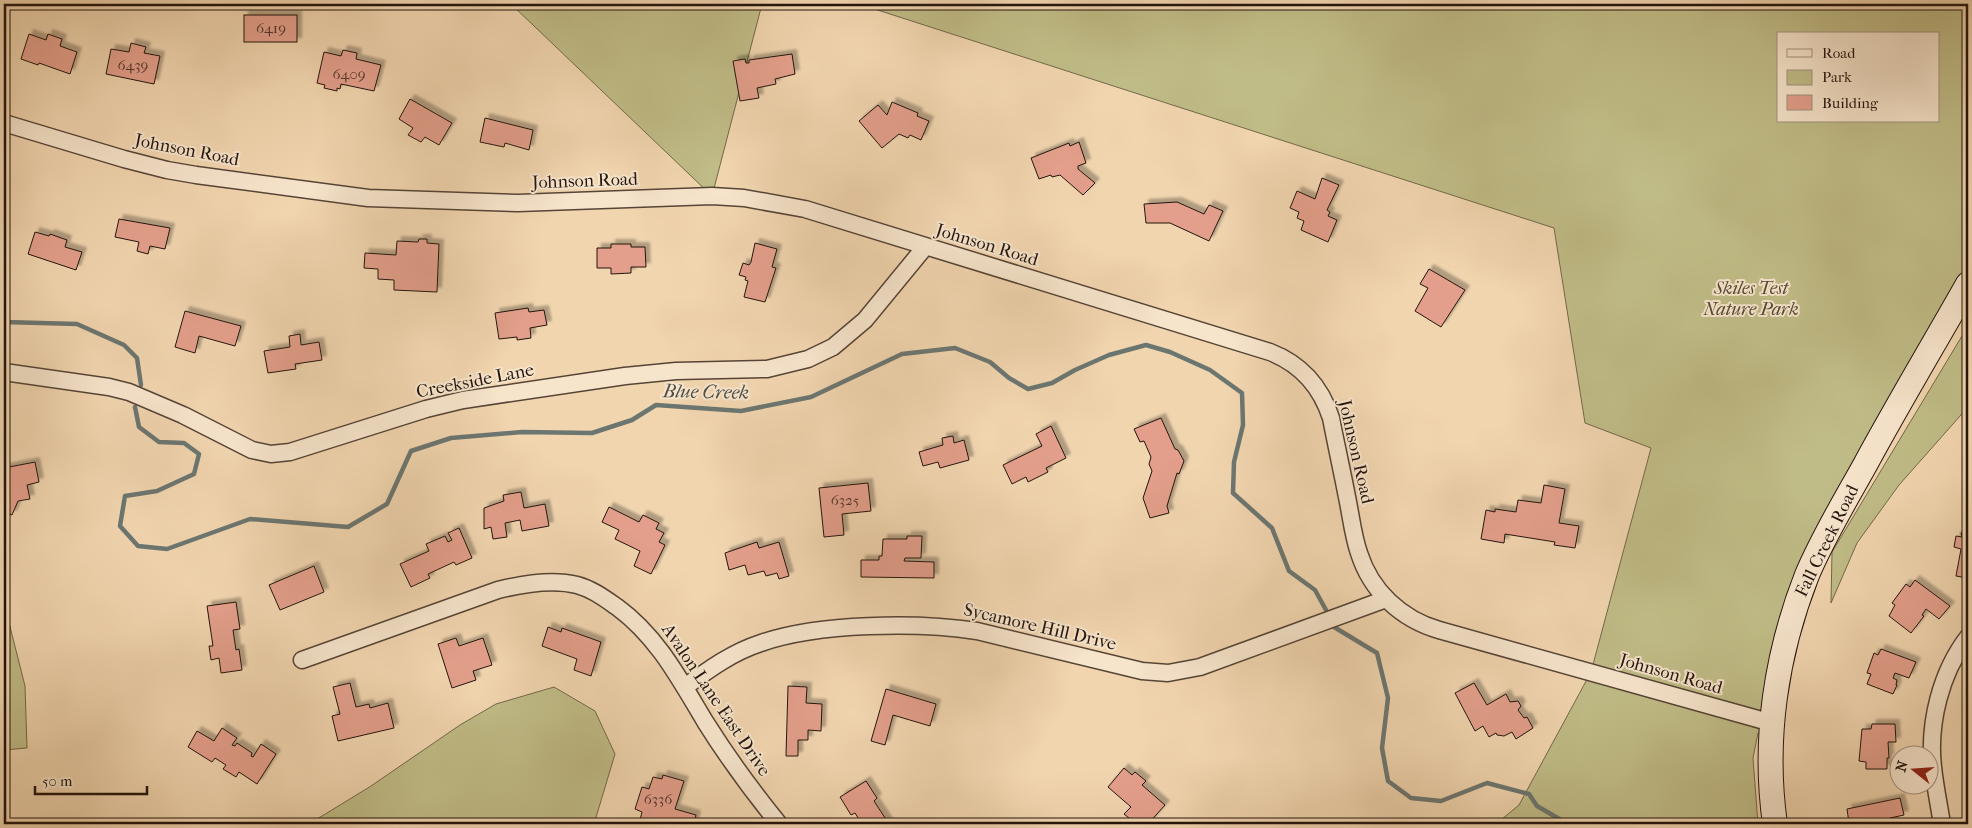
<svg xmlns="http://www.w3.org/2000/svg" width="1972" height="828" viewBox="0 0 1972 828" font-family="'IM FELL French Canon',serif">
  <style>
    .green { fill: #c0bc87; stroke: #72684a; fill-rule: evenodd }
    .lines { fill: none; stroke-linecap: round; stroke-linejoin: round }
    .stream { stroke: #6c7671; stroke-width: 4.5 }
    .building { fill: #e39f8b; stroke: #23140d; filter: url(#shadow) }
    .street-casing { stroke: #564436; stroke-width: 19 }
    .secondary-casing { stroke: #23140d; stroke-width: 26 }
    .street { stroke: #f6e4cb; stroke-width: 16 }
    .secondary { stroke: #f6e4cb; stroke-width: 24 }
    .labels { text-anchor: middle; dominant-baseline: central; stroke-width: 4; stroke-linejoin: round; paint-order: stroke }
    .number-label { font-size: 15px; fill: #53372c }
    .street-label { font-size: 18px; fill: #23140d; stroke: #f6e4cb }
    .park-label { font-size: 18px; font-style: italic; fill: #524632; stroke: #f6e4cb }
    .water-label { font-size: 19px; font-style: italic; fill: #4d4d47; stroke: #f6e4cb }
  </style>
  <defs>
    <filter id="shadow"><feDropShadow dx="4.5" dy="-4.5" stdDeviation="1" flood-color="#0004"/></filter>
  </defs>
  <rect width="100%" height="100%" fill="#f1d5af"/>
  <filter id="stains"><feTurbulence type="fractalNoise" baseFrequency=".004" numOctaves="4"/><feColorMatrix values="0 0 0 0 .2 0 0 0 0 .09 0 0 0 0 .02 0 0 0 .5 -.17"/></filter>
  <radialGradient id="worn" r=".72"><stop offset=".6" stop-color="#630" stop-opacity="0"/><stop offset="1" stop-color="#630" stop-opacity=".3"/></radialGradient>
  <g class="green">
    <polygon points="511,4 762,4 712,196"/>
    <path d="M859 4H1968V284L1794 613 1771 738 1758 733 1753 758 1758 824H1496L1519 805 1591 672 1651 448 1585 423 1554 228ZM1778 34H1938V121H1778Z"/>
    <polygon points="1968,326 1968,407 1899,485 1857,543 1831,603 1832,552"/>
    <polygon points="4,603 25,686 27,748 4,750"/>
    <polygon points="554,687 595,711 615,754 594,824 309,824 371,786 460,725 496,704"/>
  </g>
  <g class="lines">
    <g class="stream">
      <polyline points="4,322 77,324 124,345 137,358 141,385"/>
      <polyline points="135,407 139,427 159,442 184,443 199,454 194,474 157,491 125,496 120,526 138,546 167,549 250,519 348,527 387,504 411,451 451,438 522,432 592,433 632,420 656,405 741,411 811,397 902,354 955,348 990,362 1009,378 1028,389 1052,383 1075,370 1109,355 1146,345 1170,352 1210,370 1242,393 1243,425 1234,462 1233,493 1272,528 1289,571 1315,590 1326,610"/>
      <polyline points="1334,627 1377,653 1388,698 1382,748 1388,781 1411,798 1441,801 1487,783 1529,794 1537,806 1568,824"/>
    </g>
  </g>
  <g class="building">
    <rect x="244" y="15" width="53" height="27"/>
    <polygon points="29,34 46,40 48,34 62,39 60,46 77,52 70,74 39,63 38,65 21,59"/>
    <polygon points="131,43 146,47 144,53 160,56 154,84 106,74 111,49 129,52"/>
    <polygon points="343,50 357,53 356,59 381,65 374,91 341,84 340,89 337,88 337,91 324,88 325,85 317,83 324,52 341,56"/>
    <polygon points="792,54 795,74 775,79 776,84 757,88 759,98 740,101 733,61 745,59 746,63 749,63 749,60"/>
    <polygon points="410,99 452,123 439,145 425,137 421,142 408,135 413,128 399,119"/>
    <polygon points="892,102 918,113 917,116 929,121 921,140 910,135 908,138 899,134 882,148 859,121 878,105 887,115"/>
    <polygon points="485,118 533,130 529,150 505,143 504,147 480,142"/>
    <polygon points="1079,142 1086,163 1078,166 1078,169 1095,183 1083,195 1060,175 1052,177 1051,175 1039,179 1031,158 1069,143 1070,146"/>
    <polygon points="1322,178 1339,185 1327,210 1330,212 1328,216 1337,220 1328,242 1301,230 1304,221 1297,218 1299,212 1290,208 1297,191 1315,199"/>
    <polygon points="1177,202 1204,214 1209,205 1223,211 1209,241 1170,223 1146,223 1144,204"/>
    <polygon points="119,219 170,228 165,249 150,246 148,254 137,251 139,242 115,237"/>
    <polygon points="35,232 49,236 50,234 67,240 65,247 82,252 76,270 28,254"/>
    <polygon points="419,239 427,239 427,243 439,244 437,292 394,290 394,280 378,279 378,269 364,268 365,253 396,255 397,241 418,242"/>
    <polygon points="755,243 777,249 772,267 776,268 765,302 744,297 748,281 745,280 746,277 739,275 743,263 749,265 751,262"/>
    <polygon points="611,244 631,244 631,247 645,247 646,267 631,267 631,273 611,274 611,268 597,268 597,248 611,248"/>
    <polygon points="1429,269 1465,290 1441,327 1415,311 1428,288 1420,284"/>
    <polygon points="528,308 529,312 544,310 547,325 530,328 531,338 517,340 517,337 499,339 495,313"/>
    <polygon points="185,311 241,326 235,346 199,336 195,353 175,347"/>
    <polygon points="300,334 301,345 319,342 322,360 295,364 296,369 268,373 264,351 290,347 289,336"/>
    <polygon points="1161,418 1175,449 1178,450 1184,461 1179,474 1177,473 1167,506 1169,513 1150,518 1143,498 1152,471 1149,464 1151,457 1144,441 1140,442 1134,429"/>
    <polygon points="1051,426 1066,458 1046,468 1048,472 1028,482 1026,477 1012,484 1003,465 1042,446 1036,434"/>
    <polygon points="953,436 954,443 964,440 969,460 940,468 938,462 923,466 919,452 943,445 942,438"/>
    <polygon points="35,462 39,482 27,485 30,499 18,501 12,515 4,512 4,468"/>
    <polygon points="868,483 871,511 842,514 844,535 824,537 819,488"/>
    <polygon points="1544,485 1565,489 1559,523 1579,526 1575,548 1554,545 1555,542 1505,534 1504,543 1481,539 1486,510 1495,512 1495,509 1516,512 1518,500 1541,503"/>
    <polygon points="521,492 524,508 545,504 549,526 522,531 520,520 505,523 507,537 493,539 491,527 484,529 484,508 504,501 503,495"/>
    <polygon points="609,507 639,522 643,515 659,523 656,529 664,533 659,542 665,545 651,574 634,566 640,551 615,539 619,530 602,522"/>
    <polygon points="459,528 472,558 456,565 454,562 428,574 430,578 411,587 400,564 429,551 426,544 445,536 448,542 452,540 448,533"/>
    <polygon points="1968,528 1968,578 1956,576 1961,549 1954,547 1956,536 1962,537 1961,533"/>
    <polygon points="907,536 922,536 921,558 905,558 904,561 934,562 934,578 861,577 861,560 879,560 879,556 882,556 883,539 907,539"/>
    <polygon points="757,542 759,548 779,542 789,576 779,579 777,573 766,576 764,571 748,575 745,565 729,570 725,553"/>
    <polygon points="314,566 324,592 280,610 269,585"/>
    <polygon points="1915,580 1950,606 1939,619 1926,609 1922,615 1924,616 1911,633 1889,616 1895,605 1892,603 1906,584 1910,587"/>
    <polygon points="236,602 240,629 233,630 236,650 239,649 242,670 221,673 219,658 211,660 209,646 213,646 207,606"/>
    <polygon points="548,627 561,632 562,628 601,642 591,676 574,670 577,659 542,646"/>
    <polygon points="456,638 459,646 483,638 492,665 473,671 476,680 452,688 438,644"/>
    <polygon points="1881,649 1916,662 1909,678 1895,673 1893,678 1897,680 1896,685 1897,685 1893,694 1867,684 1871,674 1867,673 1874,653 1878,655"/>
    <polygon points="350,683 356,707 369,704 370,708 388,703 394,728 338,741 332,716 340,714 333,687"/>
    <polygon points="1474,683 1487,705 1506,694 1510,702 1518,701 1521,706 1518,710 1524,718 1527,717 1533,728 1516,739 1512,732 1504,736 1497,735 1496,733 1489,737 1483,726 1475,731 1455,693"/>
    <polygon points="788,686 807,687 806,703 822,704 821,731 808,730 808,740 798,740 798,756 786,756"/>
    <polygon points="886,689 936,704 930,726 893,715 885,745 871,741"/>
    <polygon points="1872,724 1895,724 1896,742 1888,742 1889,758 1887,758 1887,769 1866,769 1866,762 1859,761 1862,729 1871,729"/>
    <polygon points="222,728 237,738 232,745 235,746 237,743 252,753 251,756 253,757 261,744 276,754 257,784 239,772 236,777 223,769 226,765 215,758 212,762 188,747 197,731 214,741"/>
    <polygon points="1124,768 1132,775 1135,772 1146,781 1142,785 1165,805 1148,824 1136,824 1124,814 1131,807 1108,787"/>
    <polygon points="663,775 684,781 675,809 696,815 694,824 639,824 642,812 635,809 642,787 649,789 653,777 662,779"/>
    <polygon points="866,781 877,798 874,801 889,824 862,824 855,813 851,815 840,797"/>
    <polygon points="1900,798 1904,815 1890,818 1891,822 1893,822 1894,824 1862,824 1862,821 1849,823 1847,809"/>
  </g>
  <g class="lines">
    <defs>
      <g id="street">
        <path d="M4 123 124 159 167 170 196 175 368 198 518 203 712 196 744 198 805 209 1270 352C1301 364 1321 387 1331 418 1336 444 1342 471 1347 497 1351 516 1353 536 1359 553 1371 591 1401 619 1439 630L1772 723"/>
        <polyline points="4,372 109,387 129,392 183,415 252,450 271,454 290,452 426,409 463,400 625,376 676,371 767,369 808,359 833,347 865,320 925,247"/>
        <path d="M302 660 498 590C522 584 553 579 577 585 592 589 604 598 617 607 658 637 680 680 706 723 728 758 753 792 779 824"/>
        <path d="M685 687C709 669 733 652 761 643 818 623 918 622 977 631L1142 671 1168 673 1200 667 1386 599"/>
        <path d="M1942 824C1939 805 1935 786 1933 767 1928 723 1941 672 1968 637"/>
      </g>
      <path id="secondary" d="M1775 824C1763 740 1776 654 1807 575 1823 537 1845 501 1865 465 1898 404 1934 344 1968 284"/>
    </defs>
    <use href="#street" class="street-casing"/>
    <use href="#secondary" class="secondary-casing"/>
    <use href="#street" class="street"/>
    <use href="#secondary" class="secondary"/>
  </g>
  <g class="labels">
    <g class="number-label">
      <text x="271" y="28">6419</text>
      <text x="133" y="65">6439</text>
      <text x="349" y="74">6409</text>
      <text x="845" y="500">6325</text>
      <text x="658" y="799">6336</text>
    </g>
    <g class="street-label">
      <text transform="translate(187 150) rotate(11)">Johnson Road</text>
      <text transform="translate(585 181) rotate(-2)">Johnson Road</text>
      <text transform="translate(987 245) rotate(17)">Johnson Road</text>
      <text transform="translate(475 381) rotate(-11)">Creekside Lane</text>
      <text transform="translate(1356 452) rotate(77)">Johnson Road</text>
      <text transform="translate(1827 541) rotate(-64)">Fall Creek Road</text>
      <text transform="translate(1040 627) rotate(13)">Sycamore Hill Drive</text>
      <text transform="translate(1671 674) rotate(16)">Johnson Road</text>
      <text transform="translate(716 700) rotate(56)">Avalon Lane East Drive</text>
    </g>
    <g class="park-label">
      <text x="1751" y="288">Skiles Test<tspan x="1751" dy="21">Nature Park</tspan></text>
    </g>
    <g class="water-label">
      <text transform="translate(706 392) rotate(1)">Blue Creek</text>
    </g>
  </g>
  <rect width="1972" height="828" fill="none" stroke="#f1d5af" stroke-width="20"/>
  <rect x="5" y="5" width="1962" height="818" fill="none" stroke="#23140d" stroke-width="2.5"/>
  <rect x="10" y="10" width="1952" height="808" fill="none" stroke="#23140d"/>
  <rect x="1777" y="32" width="162" height="90" fill="#f6e4cb" stroke="#a2917f"/>
  <rect x="1787" y="49" width="25" height="8" fill="#f6e4cb" stroke="#a2917f"/>
  <text x="1822" y="58" font-size="15" fill="#23140d">Road</text>
  <rect x="1787" y="70" width="25" height="15" fill="#c0bc87" stroke="#a2917f"/>
  <text x="1822" y="82" font-size="15" fill="#23140d">Park</text>
  <rect x="1787" y="95" width="25" height="15" fill="#e39f8b" stroke="#a2917f"/>
  <text x="1822" y="108" font-size="15" fill="#23140d">Building</text>
  <g transform="translate(1914 770) rotate(287)"><circle r="24" fill="#f6e4cb" stroke="#a2917f"/>
  <path d="M0-4L9 19L0 12L-9 19Z" fill="#8f2418"/>
  <text y="-8" font-size="14" font-weight="bold" text-anchor="middle" fill="#23140d">N</text>
  </g>
  <path d="M35 786v8h112v-8" fill="none" stroke="#23140d" stroke-width="2.5"/>
  <text x="42" y="786" font-size="15" fill="#23140d" stroke="#f6e4cb" stroke-width="4" paint-order="stroke">50 m</text>
  <rect width="100%" height="100%" filter="url(#stains)"/>
  <rect width="100%" height="100%" fill="url(#worn)"/>
</svg>
